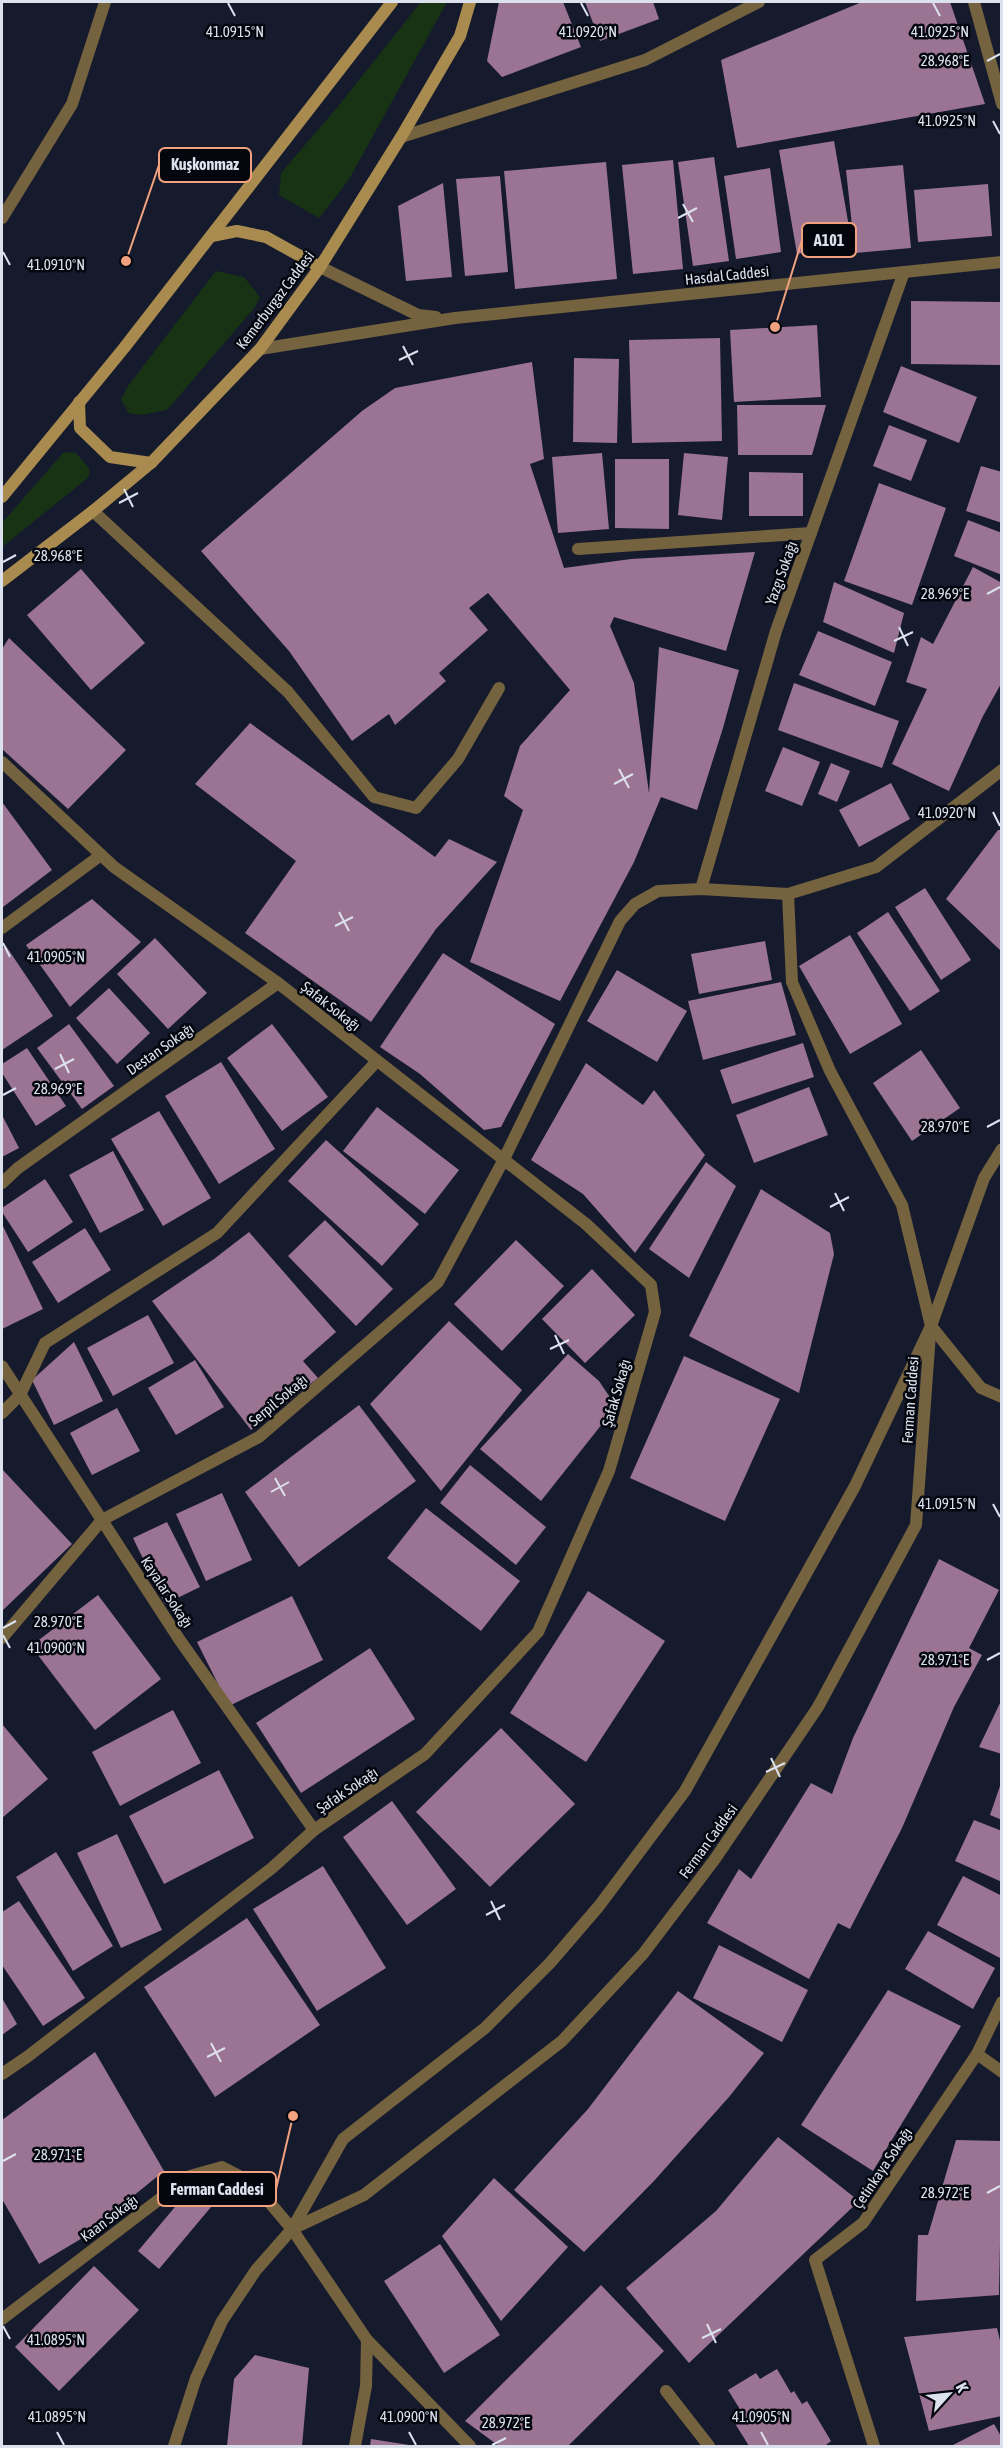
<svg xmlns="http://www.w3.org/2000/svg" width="1003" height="2448" viewBox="0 0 1003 2448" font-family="'Asap Condensed',sans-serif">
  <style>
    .green { fill: #173314 }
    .building { fill: #9b7393 }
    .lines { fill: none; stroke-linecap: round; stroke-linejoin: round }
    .service { stroke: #75623e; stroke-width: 12 }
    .minor { stroke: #75623e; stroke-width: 12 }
    .tertiary { stroke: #75623e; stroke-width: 12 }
    .secondary { stroke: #a98b4f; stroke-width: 12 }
    .ticks { fill: none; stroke: #dce1ee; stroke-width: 2 }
    .labels { text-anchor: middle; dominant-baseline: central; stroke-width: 5; stroke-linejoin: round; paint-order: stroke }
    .street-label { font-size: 15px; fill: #dce1ee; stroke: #04060d }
    .ticks-label { font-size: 15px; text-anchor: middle; fill: #dce1ee; stroke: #04060d; stroke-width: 5; stroke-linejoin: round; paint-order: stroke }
    .leader { fill: none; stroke: #f1a17d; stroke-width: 2 }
    .callout-dot { fill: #f1a17d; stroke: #04060d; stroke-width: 2 }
    .callout { fill: #04060d; stroke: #f1a17d; stroke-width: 2 }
    .callout-label { font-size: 16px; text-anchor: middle; font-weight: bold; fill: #dce1ee }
  </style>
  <rect width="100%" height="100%" fill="#151b2d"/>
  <g class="green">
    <polygon points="421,2 447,2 348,181 319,218 279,195 281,173 336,109"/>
    <polygon points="216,271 244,277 260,297 255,307 167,410 141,415 129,413 121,400 128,386"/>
    <polygon points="64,452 76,453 89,468 89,477 2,547 2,523"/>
  </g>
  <g class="building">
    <polygon points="499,2 563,2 581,47 502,77 487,61"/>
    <polygon points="585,2 653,2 659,19 600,41"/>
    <polygon points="862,2 950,2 985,104 737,148 721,60"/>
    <polygon points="834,141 852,244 797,254 779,150"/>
    <polygon points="714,157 729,261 693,266 678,162"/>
    <polygon points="673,160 683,269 633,274 622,165"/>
    <polygon points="606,162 617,279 515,289 504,171"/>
    <polygon points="903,165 911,248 855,253 846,170"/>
    <polygon points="770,168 781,252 736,259 724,176"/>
    <polygon points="500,176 508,272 465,276 456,179"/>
    <polygon points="443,183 452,277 406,281 398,206"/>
    <polygon points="988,184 992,236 918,242 914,190"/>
    <polygon points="911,301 1001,302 1000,365 911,364"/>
    <polygon points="817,325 821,397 734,402 730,330"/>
    <polygon points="720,338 722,441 632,443 629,340"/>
    <polygon points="574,358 619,359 617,443 573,442"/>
    <polygon points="532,362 544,459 530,464 564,568 631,559 755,552 726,651 614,617 610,626 634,683 649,793 659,647 739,670 723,728 697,810 661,797 634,862 560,1001 470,962 523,810 504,796 520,746 570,690 488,593 469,608 488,630 439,673 446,681 395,725 389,714 352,741 289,651 201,551 362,411 395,388"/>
    <polygon points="901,366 977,397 959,443 883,412"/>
    <polygon points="737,405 826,405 812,455 738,455"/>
    <polygon points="889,425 927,440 911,481 873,466"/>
    <polygon points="602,453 609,529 558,533 552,457"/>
    <polygon points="684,453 728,457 722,520 678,515"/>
    <polygon points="615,459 669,459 669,529 615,528"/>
    <polygon points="981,466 1002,472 1002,523 966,511"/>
    <polygon points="749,472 803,473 803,516 749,516"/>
    <polygon points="879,483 946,508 912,605 844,581"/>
    <polygon points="968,520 1002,533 1002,575 954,556"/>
    <polygon points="973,567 1002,583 1002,682 983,716 949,791 892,764 927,689 906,682 921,637 933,644"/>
    <polygon points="81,569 145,643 91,690 27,615"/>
    <polygon points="834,582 904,613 894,653 823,622"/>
    <polygon points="818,631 892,662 875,706 799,675"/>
    <polygon points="9,638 126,750 68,809 2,749 2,649"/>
    <polygon points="794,683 899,721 882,768 778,730"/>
    <polygon points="250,723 435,857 449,839 497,862 436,929 371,1022 245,933 296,861 195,784"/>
    <polygon points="783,747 820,762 802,806 765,791"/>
    <polygon points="831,763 850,771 837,802 818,794"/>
    <polygon points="891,783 910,819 859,847 839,810"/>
    <polygon points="2,802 52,870 3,907 2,904"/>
    <polygon points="998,830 1002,830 1000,950 946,899"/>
    <polygon points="925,888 971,960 941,980 895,907"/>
    <polygon points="92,899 141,942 70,1007 26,945"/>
    <polygon points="888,912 940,991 910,1011 857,933"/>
    <polygon points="850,935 902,1024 850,1054 799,966"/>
    <polygon points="155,938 207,993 168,1029 117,974"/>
    <polygon points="765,941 772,980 699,994 691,954"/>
    <polygon points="6,946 53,1016 2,1050 2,949"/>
    <polygon points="443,953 555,1024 501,1127 484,1130 420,1074 380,1047"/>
    <polygon points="617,970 687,1011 657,1062 587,1021"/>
    <polygon points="781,982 796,1035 703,1060 688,1001"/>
    <polygon points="109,988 150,1033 117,1064 76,1018"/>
    <polygon points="69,1024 114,1086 82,1109 37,1048"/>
    <polygon points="272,1024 328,1097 282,1131 227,1058"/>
    <polygon points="803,1043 814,1077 732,1104 720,1070"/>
    <polygon points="27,1048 66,1106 36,1126 2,1073 2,1064"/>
    <polygon points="921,1050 960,1108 912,1141 873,1083"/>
    <polygon points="221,1062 275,1149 219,1184 165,1096"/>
    <polygon points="586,1063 643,1105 654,1090 705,1155 635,1253 583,1194 531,1160"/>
    <polygon points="809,1087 828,1135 754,1163 736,1115"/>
    <polygon points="377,1107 459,1170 425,1214 343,1151"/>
    <polygon points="159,1111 211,1198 163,1226 111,1139"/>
    <polygon points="2,1115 19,1148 2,1157"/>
    <polygon points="326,1140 419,1224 382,1266 288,1181"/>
    <polygon points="113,1151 144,1210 100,1233 69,1175"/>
    <polygon points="706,1162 736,1186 689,1278 649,1249"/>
    <polygon points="45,1179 73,1222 28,1252 2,1212 2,1208"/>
    <polygon points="761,1189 830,1233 834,1254 799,1393 689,1336"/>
    <polygon points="325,1220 393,1289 356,1326 288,1256"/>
    <polygon points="2,1224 43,1309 2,1329"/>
    <polygon points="85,1228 111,1270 58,1303 32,1262"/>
    <polygon points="249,1232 336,1332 303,1361 318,1378 251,1430 152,1301 214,1259"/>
    <polygon points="516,1240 564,1286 502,1351 454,1304"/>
    <polygon points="592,1269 635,1315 585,1363 542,1319"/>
    <polygon points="148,1315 174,1363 113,1396 87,1348"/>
    <polygon points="449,1321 522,1390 441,1491 370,1404"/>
    <polygon points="74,1342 103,1401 54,1425 32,1380"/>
    <polygon points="568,1354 599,1381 609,1396 610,1414 541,1501 480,1449"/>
    <polygon points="684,1356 780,1399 725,1521 630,1478"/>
    <polygon points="195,1360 224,1407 176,1435 148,1388"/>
    <polygon points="359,1405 416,1481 299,1567 245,1492"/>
    <polygon points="117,1408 140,1451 92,1475 70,1433"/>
    <polygon points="470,1465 546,1527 516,1565 440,1503"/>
    <polygon points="2,1469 72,1544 2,1611"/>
    <polygon points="222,1493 252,1560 206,1581 176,1514"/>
    <polygon points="426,1508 520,1581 481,1631 387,1558"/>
    <polygon points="167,1522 200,1587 165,1604 133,1538"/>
    <polygon points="939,1559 999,1590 969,1648 982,1655 954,1707 902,1828 850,1929 838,1923 809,1979 707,1923 739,1869 751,1879 811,1783 832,1794 853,1738"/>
    <polygon points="588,1591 665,1641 586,1762 510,1713"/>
    <polygon points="98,1595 161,1679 95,1730 31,1646"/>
    <polygon points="292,1596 323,1660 229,1706 197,1642"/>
    <polygon points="370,1648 415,1719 301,1793 256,1723"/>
    <polygon points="1002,1699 1002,1754 979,1747"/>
    <polygon points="173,1710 201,1763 120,1806 92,1752"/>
    <polygon points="2,1724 48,1779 2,1818"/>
    <polygon points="501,1728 575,1804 490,1887 416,1812"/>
    <polygon points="219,1770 254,1838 164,1884 129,1816"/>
    <polygon points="1001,1783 1002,1783 1002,1820 990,1815"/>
    <polygon points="392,1801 456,1889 407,1925 343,1837"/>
    <polygon points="974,1820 1002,1831 1002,1882 955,1861"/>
    <polygon points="117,1834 162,1930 121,1948 77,1853"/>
    <polygon points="56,1852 113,1946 73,1971 16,1877"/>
    <polygon points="323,1866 386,1968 317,2011 253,1909"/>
    <polygon points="963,1876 1002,1896 1000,1958 937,1925"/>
    <polygon points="19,1901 85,1998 43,2026 2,1965 2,1912"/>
    <polygon points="247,1918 320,2025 215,2097 144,1987"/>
    <polygon points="928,1931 995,1968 973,2009 905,1969"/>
    <polygon points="719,1945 808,1990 782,2042 693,1998"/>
    <polygon points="888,1990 961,2026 873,2171 801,2125"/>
    <polygon points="678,1991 764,2053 729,2097 653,2182 584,2252 514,2190 588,2109"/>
    <polygon points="2,1998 17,2024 2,2035"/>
    <polygon points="95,2052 164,2171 79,2240 39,2264 2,2199 2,2120"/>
    <polygon points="778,2137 859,2201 689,2363 626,2288 716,2211"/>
    <polygon points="956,2140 1002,2141 999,2295 916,2301 918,2235 928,2235"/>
    <polygon points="494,2178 568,2247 501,2321 442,2236"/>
    <polygon points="190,2189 211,2207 159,2269 138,2251"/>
    <polygon points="440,2244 500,2335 444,2373 384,2281"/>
    <polygon points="94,2266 139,2310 59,2391 15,2347"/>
    <polygon points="601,2285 664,2351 568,2446 499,2446 465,2421"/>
    <polygon points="997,2328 1002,2349 1002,2416 929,2431 904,2337"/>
    <polygon points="255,2355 309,2368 302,2446 227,2446 234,2379"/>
    <polygon points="777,2369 791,2393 794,2391 802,2404 807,2401 831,2441 826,2445 827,2446 749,2446 731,2417 741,2411 728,2390 756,2373 760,2379"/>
    <polygon points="994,2424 1002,2438 1002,2446 951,2446"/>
    <polygon points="371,2439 409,2445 409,2446 370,2446"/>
  </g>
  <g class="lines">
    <g class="service">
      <polyline points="2,218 72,104 105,2"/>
      <polyline points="578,549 811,533"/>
      <polyline points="2,928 101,855"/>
    </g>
    <g class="minor">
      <polyline points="974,2 1002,104"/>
      <polyline points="401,137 645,60 759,2"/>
      <polyline points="320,267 418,315 436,317"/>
      <polyline points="260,349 455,318 1002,262"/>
      <polyline points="93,511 288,692 374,797 416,808 458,759 499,688"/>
      <polyline points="2,762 114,867 278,983 586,1224 651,1285 655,1312 609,1471 538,1632 425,1754 314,1830 272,1868 27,2057 2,2074"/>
      <polyline points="701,889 776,631 904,272"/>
      <polyline points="788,894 792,982 830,1071 902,1205 931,1326 981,1388 1002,1397"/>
      <polyline points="2,1183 18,1168 278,983"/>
      <polyline points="2,1366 179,1639 314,1830"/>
      <polyline points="2,1413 20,1395 45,1343 217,1233 377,1061"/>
      <polyline points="2,1638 102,1520 259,1437 438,1282 503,1161 620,921 635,904 658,891 701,889 788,894 876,867 1002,770"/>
      <polyline points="977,2054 1002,2072"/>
      <polyline points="2,2319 190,2176 222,2167 253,2183 292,2229 367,2340 470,2446"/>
      <polyline points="666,2391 709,2446"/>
      <polyline points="355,2446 366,2386 367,2340"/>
      <polyline points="874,2446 815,2260 863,2223 977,2054 1002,2002"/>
    </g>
    <g class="tertiary">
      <polyline points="292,2229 364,2195 562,2041 643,1954 715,1859 818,1707 916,1525 930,1334"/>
      <polyline points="174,2446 196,2378 222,2321 256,2270 292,2229 343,2139 485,2028 550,1963 599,1906 685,1791 855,1486 931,1326 984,1178 1002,1149"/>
    </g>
    <g class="secondary">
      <polyline points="212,236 237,231 266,237 320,267"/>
      <polyline points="79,402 80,428 110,457 151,463"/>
      <polyline points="2,497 124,348 392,2"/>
      <polyline points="2,581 93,511 151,463 260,349 320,267 401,137 460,36 470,2"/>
    </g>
  </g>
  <path class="ticks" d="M228 3 235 16M581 3 588 16M933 3 940 16M987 61 1000 54M993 121 1000 134M683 204 693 222M678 218 697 208M3 252 10 265M403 346 413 365M399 360 418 351M124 489 133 507M119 503 138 493M3 562 16 555M987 594 1000 587M899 627 908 646M894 641 913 632M619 769 629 788M614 784 633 774M993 812 1000 826M339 912 349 931M335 926 353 917M3 943 10 957M60 1054 69 1073M55 1069 74 1059M3 1095 16 1088M987 1127 1000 1120M835 1193 844 1211M830 1207 849 1197M555 1335 564 1354M550 1349 569 1340M275 1478 285 1496M271 1492 289 1482M993 1504 1000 1517M3 1628 16 1621M3 1635 10 1648M987 1660 1000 1653M771 1758 780 1777M766 1772 785 1763M491 1901 500 1920M486 1915 505 1905M211 2043 221 2062M207 2057 225 2048M3 2161 16 2154M987 2193 1000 2186M707 2324 716 2343M3 2326 10 2339M702 2338 721 2329M57 2432 64 2445M409 2432 416 2445M761 2432 768 2445M492 2445 506 2438"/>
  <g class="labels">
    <g class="street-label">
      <text transform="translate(727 275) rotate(-6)">Hasdal Caddesi</text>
      <text transform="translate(275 300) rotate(-53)">Kemerburgaz Caddesi</text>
      <text transform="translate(781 573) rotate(-70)">Yazgı Sokağı</text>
      <text transform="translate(331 1006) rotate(38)">Şafak Sokağı</text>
      <text transform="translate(160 1049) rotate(-35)">Destan Sokağı</text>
      <text transform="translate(616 1393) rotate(-74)">Şafak Sokağı</text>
      <text transform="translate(278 1400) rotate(-40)">Serpil Sokağı</text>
      <text transform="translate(910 1400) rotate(-86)">Ferman Caddesi</text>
      <text transform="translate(167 1592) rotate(57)">Kayalar Sokağı</text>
      <text transform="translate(347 1790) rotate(-34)">Şafak Sokağı</text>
      <text transform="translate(708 1841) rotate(-54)">Ferman Caddesi</text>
      <text transform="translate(882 2168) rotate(-56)">Çetinkaya Sokağı</text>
      <text transform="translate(109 2218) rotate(-37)">Kaan Sokağı</text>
    </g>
  </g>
  <g class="ticks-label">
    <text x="235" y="37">41.0915°N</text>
    <text x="588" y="37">41.0920°N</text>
    <text x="940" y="37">41.0925°N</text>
    <text x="945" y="66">28.968°E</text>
    <text x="947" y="126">41.0925°N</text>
    <text x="56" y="270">41.0910°N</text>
    <text x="58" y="561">28.968°E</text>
    <text x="945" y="599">28.969°E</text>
    <text x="947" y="818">41.0920°N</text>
    <text x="56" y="962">41.0905°N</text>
    <text x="58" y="1094">28.969°E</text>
    <text x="945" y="1132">28.970°E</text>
    <text x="947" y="1509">41.0915°N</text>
    <text x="58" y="1627">28.970°E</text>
    <text x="56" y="1653">41.0900°N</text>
    <text x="945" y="1665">28.971°E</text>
    <text x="58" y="2160">28.971°E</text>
    <text x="945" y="2198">28.972°E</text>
    <text x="56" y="2345">41.0895°N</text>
    <text x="57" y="2422">41.0895°N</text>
    <text x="409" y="2422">41.0900°N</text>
    <text x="761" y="2422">41.0905°N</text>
    <text x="506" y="2428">28.972°E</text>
  </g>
  <path class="leader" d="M126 261L159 165M775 327L802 240M293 2116L276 2189"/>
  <g class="callout-dot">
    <circle cx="126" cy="261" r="6"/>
    <circle cx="775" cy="327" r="6"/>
    <circle cx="293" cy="2116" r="6"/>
  </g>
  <g class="callout">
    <rect x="159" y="148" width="92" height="34" rx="6"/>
    <rect x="802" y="223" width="54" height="34" rx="6"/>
    <rect x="158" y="2172" width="118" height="34" rx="6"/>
  </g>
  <g class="callout-label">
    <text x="205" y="170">Kuşkonmaz</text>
    <text x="829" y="246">A101</text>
    <text x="217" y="2195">Ferman Caddesi</text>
  </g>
  <rect width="1003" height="2448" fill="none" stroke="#dce1ee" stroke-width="6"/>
  <g transform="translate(949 2394) rotate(63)" stroke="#04060d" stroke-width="4.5" paint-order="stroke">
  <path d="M0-4.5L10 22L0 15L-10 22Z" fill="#dce1ee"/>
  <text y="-9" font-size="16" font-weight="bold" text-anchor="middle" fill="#dce1ee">K</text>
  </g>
</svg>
